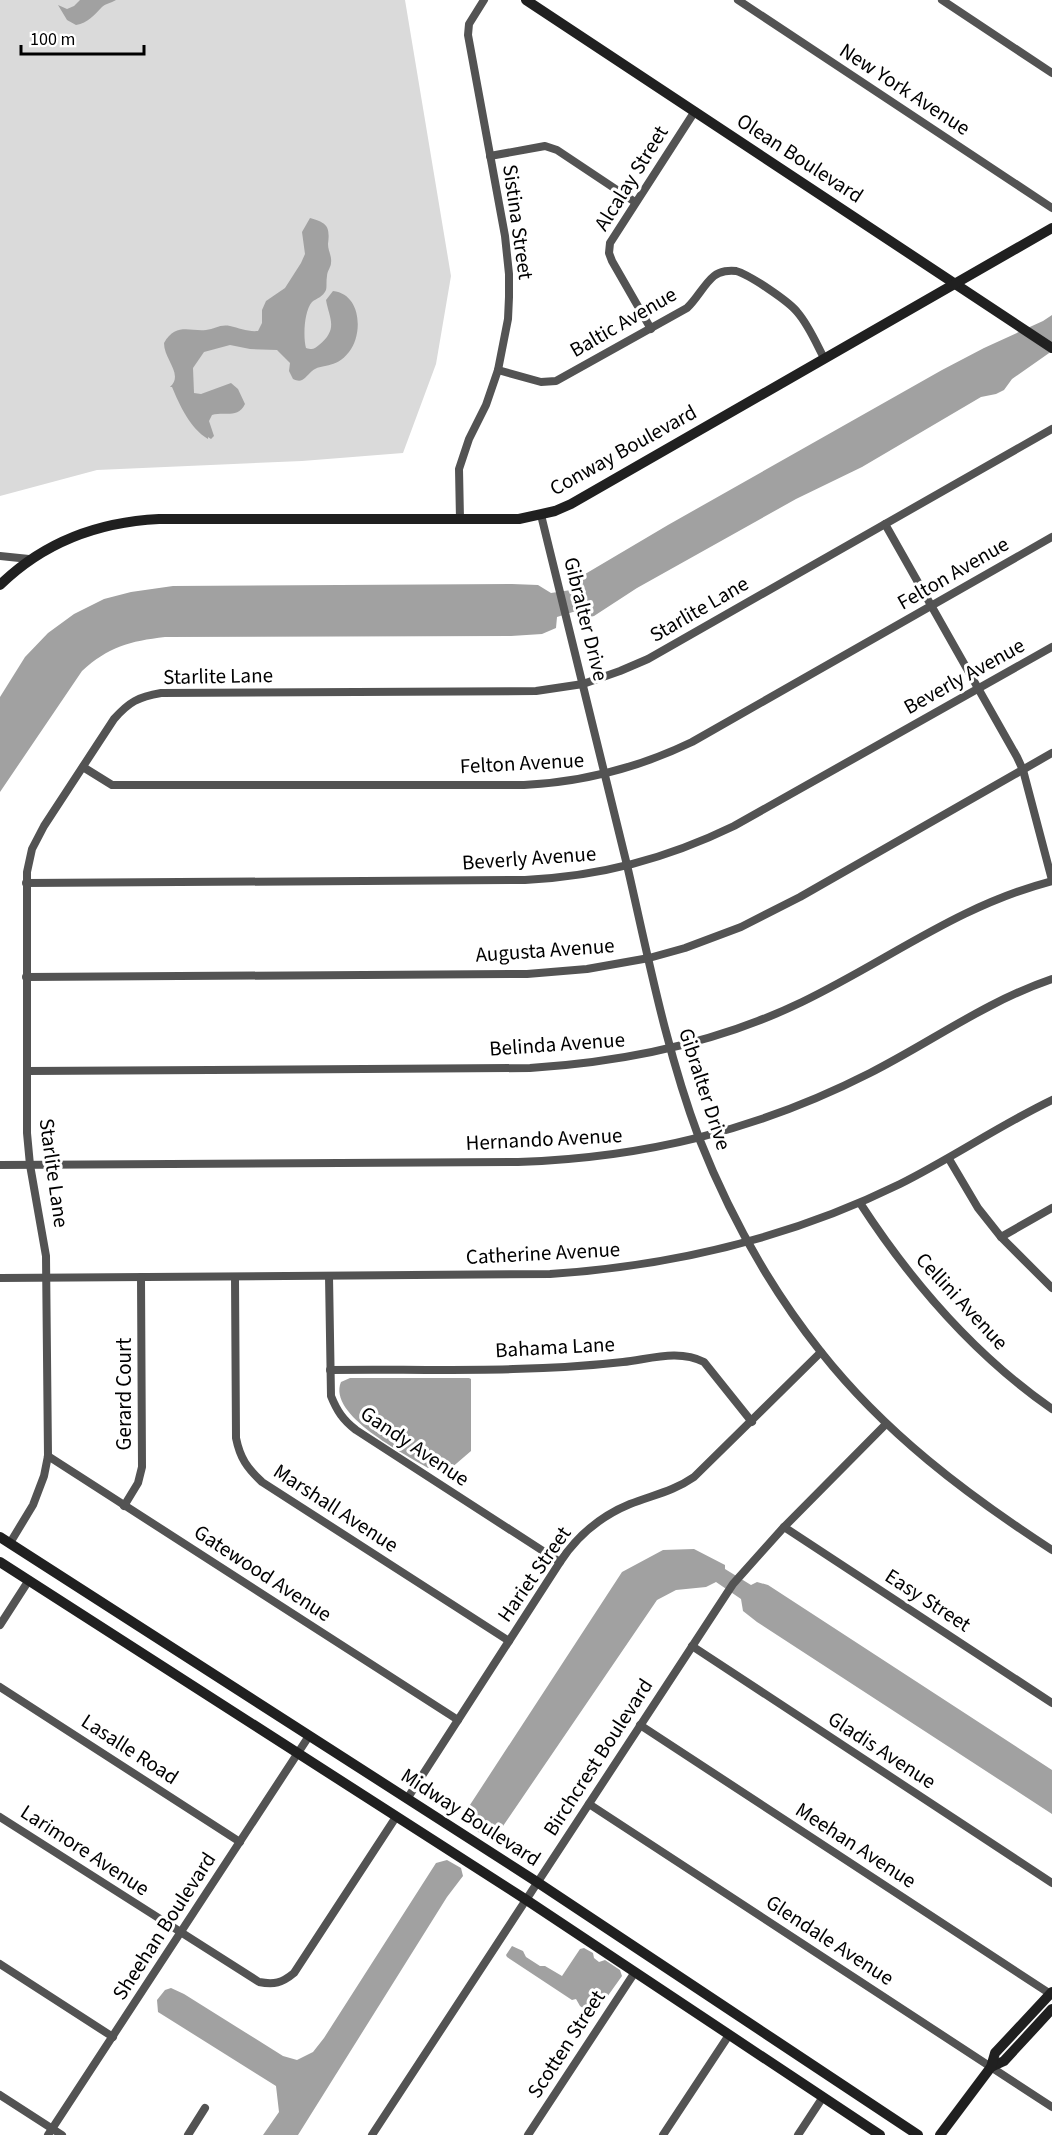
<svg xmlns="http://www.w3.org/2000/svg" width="1052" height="2135" viewBox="0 0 1052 2135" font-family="'Source Sans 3',sans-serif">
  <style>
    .green { fill: #dadada }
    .water { fill: #a1a1a1 }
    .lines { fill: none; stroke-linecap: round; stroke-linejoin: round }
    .street { stroke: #535353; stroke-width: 8 }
    .secondary { stroke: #202020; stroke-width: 10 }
    .labels { text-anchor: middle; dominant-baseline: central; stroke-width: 6; stroke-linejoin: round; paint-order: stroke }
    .street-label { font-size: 21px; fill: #000; stroke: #fff }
  </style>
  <rect width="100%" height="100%" fill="#fff"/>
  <polygon class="green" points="0,0 405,0 451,276 436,364 403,453 302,461 97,470 0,496"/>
  <g class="water">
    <path d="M80 0H116C111 3 105 4 102 7 94 15 88 23 76 25L67 20 58 5 67 9 74 6Z"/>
    <path d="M310 218C328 223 330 227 328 244 328 251 332 256 331 263 331 267 327 271 327 276 326 281 327 286 326 290 323 297 317 298 312 302 304 311 303 337 306 348 313 350 314 349 319 345 339 329 329 318 326 300L333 291C362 294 363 335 349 352 335 370 321 363 312 371 305 377 303 384 293 379L289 371 290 363 277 350 250 349 230 345 204 352 193 368 194 393 201 394 231 383 238 389 245 404C238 419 225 411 212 415L209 421 214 436 211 439 208 437V439C190 428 180 406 172 387H170C184 374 164 360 164 343 176 322 191 332 206 330 215 329 220 324 230 326 239 328 248 332 258 331L262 323V310L266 301 285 288 301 263 305 254 302 232Z"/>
    <path d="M1052 315V351L1012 379 1004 390 996 394 981 397 862 467 796 499 637 588 594 616 586 618 576 611 557 617 556 628 542 634 511 636 165 637C130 641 108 647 82 671L0 792V697L25 657 48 633 74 614 104 599 131 592 173 586 512 584 538 585 551 593 571 590 575 580 668 525 942 370 984 348 1043 321Z"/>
    <path d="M350 1378H469L471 1379V1451L450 1469H445L440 1466 428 1468C405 1454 327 1415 341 1382Z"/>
    <polygon points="694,1549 725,1565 725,1569 751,1585 757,1582 768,1585 1052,1770 1052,1814 757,1622 743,1611 741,1599 716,1582 706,1587 676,1590 657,1600 501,1829 483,1835 472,1828 466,1811 622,1572 663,1550"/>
    <polygon points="447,1860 461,1868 463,1876 447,1897 298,2135 263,2135 279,2112 276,2086 158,2012 157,2000 165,1990 171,1988 184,1994 283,2056 297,2060 313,2052 324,2038 436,1863"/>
    <polygon points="512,1946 523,1951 526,1957 540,1966 545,1966 562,1976 580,1949 584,1948 593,1953 594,1958 599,1962 605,1960 620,1970 622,1976 597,2011 590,2013 580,2006 576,1999 572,2000 507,1957 506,1955"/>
  </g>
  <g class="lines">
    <g class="street">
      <polyline points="738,0 1052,208"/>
      <polyline points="942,0 1052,73"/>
      <polyline points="490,156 545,146 557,150 635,202"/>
      <polyline points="651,329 612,261 609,253 610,243 695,111"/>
      <path d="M498 370 541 382 556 381 687 308C697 299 704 284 714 276 720 271 730 270 736 271 750 275 790 302 798 313 809 326 816 343 824 358"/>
      <path d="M541 515C570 632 598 748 627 865 648 956 666 1050 699 1138 729 1214 770 1288 821 1352 885 1433 966 1494 1052 1550"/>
      <polyline points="460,519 459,469 469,439 486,405 498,370 508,319 509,297 509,274 505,236 468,35 469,24 484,0"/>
      <polyline points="885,524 1017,757 1023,770 1052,880"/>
      <polyline points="0,556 29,559"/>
      <path d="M83 767 112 785H524C584 782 638 768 692 742L1052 537"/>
      <path d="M26 883 525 880C601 876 666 859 734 826L1052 647"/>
      <polyline points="26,977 527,974 587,969 649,958 685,948 741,927 800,897 1052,753"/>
      <path d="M27 1071 530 1068C624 1062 717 1043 802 1002 889 960 957 906 1052 881"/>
      <polyline points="949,1159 978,1208 1001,1237 1052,1288"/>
      <path d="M0 1165 518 1162C644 1158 758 1130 870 1073 931 1042 987 1001 1052 979"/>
      <path d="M860 1203C912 1283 973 1354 1052 1409"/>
      <polyline points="1001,1237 1052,1208"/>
      <path d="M329 1276 331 1396C337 1411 343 1420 356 1430L560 1562"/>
      <path d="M235 1277 236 1438C240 1458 247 1468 262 1482L509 1641"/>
      <path d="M0 1278 550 1274C672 1266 790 1238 900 1184 952 1158 1000 1125 1052 1100"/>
      <path d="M330 1370C427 1369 526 1373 623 1362 650 1359 679 1349 704 1362L752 1422"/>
      <polyline points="48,1456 458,1720"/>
      <polyline points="124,1506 138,1483 142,1467 141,1277"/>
      <polyline points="784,1527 1052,1703"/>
      <path d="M10 1543 33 1505 44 1476 48 1456 46 1256 30 1165 27 1133V872L32 849 44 826 114 719C129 702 138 697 161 693L536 691 583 684 620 671 648 659 1052 429"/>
      <polyline points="0,1625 29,1580"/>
      <polyline points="692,1646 1052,1883"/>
      <polyline points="0,1687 240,1842"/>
      <polyline points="640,1725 1052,1995"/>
      <path d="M407 1799 560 1562C577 1536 601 1516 630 1504 653 1495 674 1491 694 1477L821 1352"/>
      <polyline points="589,1804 1052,2107"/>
      <path d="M0 1817 259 1982C274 1985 282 1983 294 1973L396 1817"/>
      <polyline points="0,1964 113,2037"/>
      <polyline points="0,2095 62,2135"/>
      <polyline points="48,2135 309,1736"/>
      <polyline points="188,2135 205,2108"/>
      <polyline points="372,2135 733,1584 784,1527 886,1424"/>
      <polyline points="528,2135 635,1972"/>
      <polyline points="663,2135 729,2035"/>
      <polyline points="798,2135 823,2097"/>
    </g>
    <g class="secondary">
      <polyline points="526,0 1052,348"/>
      <path d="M0 585C44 542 98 522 159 519H519L555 511 571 504 1052 228"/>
      <polyline points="0,1537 537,1882 918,2135"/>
      <polyline points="0,1562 525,1899 880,2135"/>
      <polyline points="991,2067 1004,2061 1052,2009"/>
      <polyline points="940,2135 991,2067 995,2053 1052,1992"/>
    </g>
  </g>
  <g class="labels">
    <g class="street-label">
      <text transform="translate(905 89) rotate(33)">New York Avenue</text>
      <text transform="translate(800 158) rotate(33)">Olean Boulevard</text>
      <text transform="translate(631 178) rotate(-58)">Alcalay Street</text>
      <text transform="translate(518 222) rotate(82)">Sistina Street</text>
      <text transform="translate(623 322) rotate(-30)">Baltic Avenue</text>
      <text transform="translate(623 450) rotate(-29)">Conway Boulevard</text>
      <text transform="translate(953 573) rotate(-30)">Felton Avenue</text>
      <text transform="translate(699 609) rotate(-30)">Starlite Lane</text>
      <text transform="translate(586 619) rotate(76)">Gibralter Drive</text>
      <text transform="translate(218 676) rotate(-1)">Starlite Lane</text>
      <text transform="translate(964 676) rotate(-29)">Beverly Avenue</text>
      <text transform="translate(522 763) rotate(-3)">Felton Avenue</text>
      <text transform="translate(529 858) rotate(-4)">Beverly Avenue</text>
      <text transform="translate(545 950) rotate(-4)">Augusta Avenue</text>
      <text transform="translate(557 1044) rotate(-4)">Belinda Avenue</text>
      <text transform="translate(705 1089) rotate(72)">Gibralter Drive</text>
      <text transform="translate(544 1139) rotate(-3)">Hernando Avenue</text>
      <text transform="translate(54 1173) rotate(82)">Starlite Lane</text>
      <text transform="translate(543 1253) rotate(-3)">Catherine Avenue</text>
      <text transform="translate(962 1301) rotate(47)">Cellini Avenue</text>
      <text transform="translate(555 1347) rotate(-3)">Bahama Lane</text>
      <text transform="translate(124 1394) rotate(-90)">Gerard Court</text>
      <text transform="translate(415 1446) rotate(34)">Gandy Avenue</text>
      <text transform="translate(336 1508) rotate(33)">Marshall Avenue</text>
      <text transform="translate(263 1573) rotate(33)">Gatewood Avenue</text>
      <text transform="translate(534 1574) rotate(-55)">Hariet Street</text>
      <text transform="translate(928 1600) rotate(33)">Easy Street</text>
      <text transform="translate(130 1749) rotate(33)">Lasalle Road</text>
      <text transform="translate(882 1750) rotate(33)">Gladis Avenue</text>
      <text transform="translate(598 1757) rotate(-57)">Birchcrest Boulevard</text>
      <text transform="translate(471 1817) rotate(33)">Midway Boulevard</text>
      <text transform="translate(856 1845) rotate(33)">Meehan Avenue</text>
      <text transform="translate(85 1850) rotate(33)">Larimore Avenue</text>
      <text transform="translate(164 1926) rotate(-57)">Sheehan Boulevard</text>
      <text transform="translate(830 1940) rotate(33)">Glendale Avenue</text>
      <text transform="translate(566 2044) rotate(-57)">Scotten Street</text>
    </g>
  </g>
  <path d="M21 45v9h123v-9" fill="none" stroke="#000000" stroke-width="3"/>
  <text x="30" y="45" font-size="18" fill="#000000" stroke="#ffffff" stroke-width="4.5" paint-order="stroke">100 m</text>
</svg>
